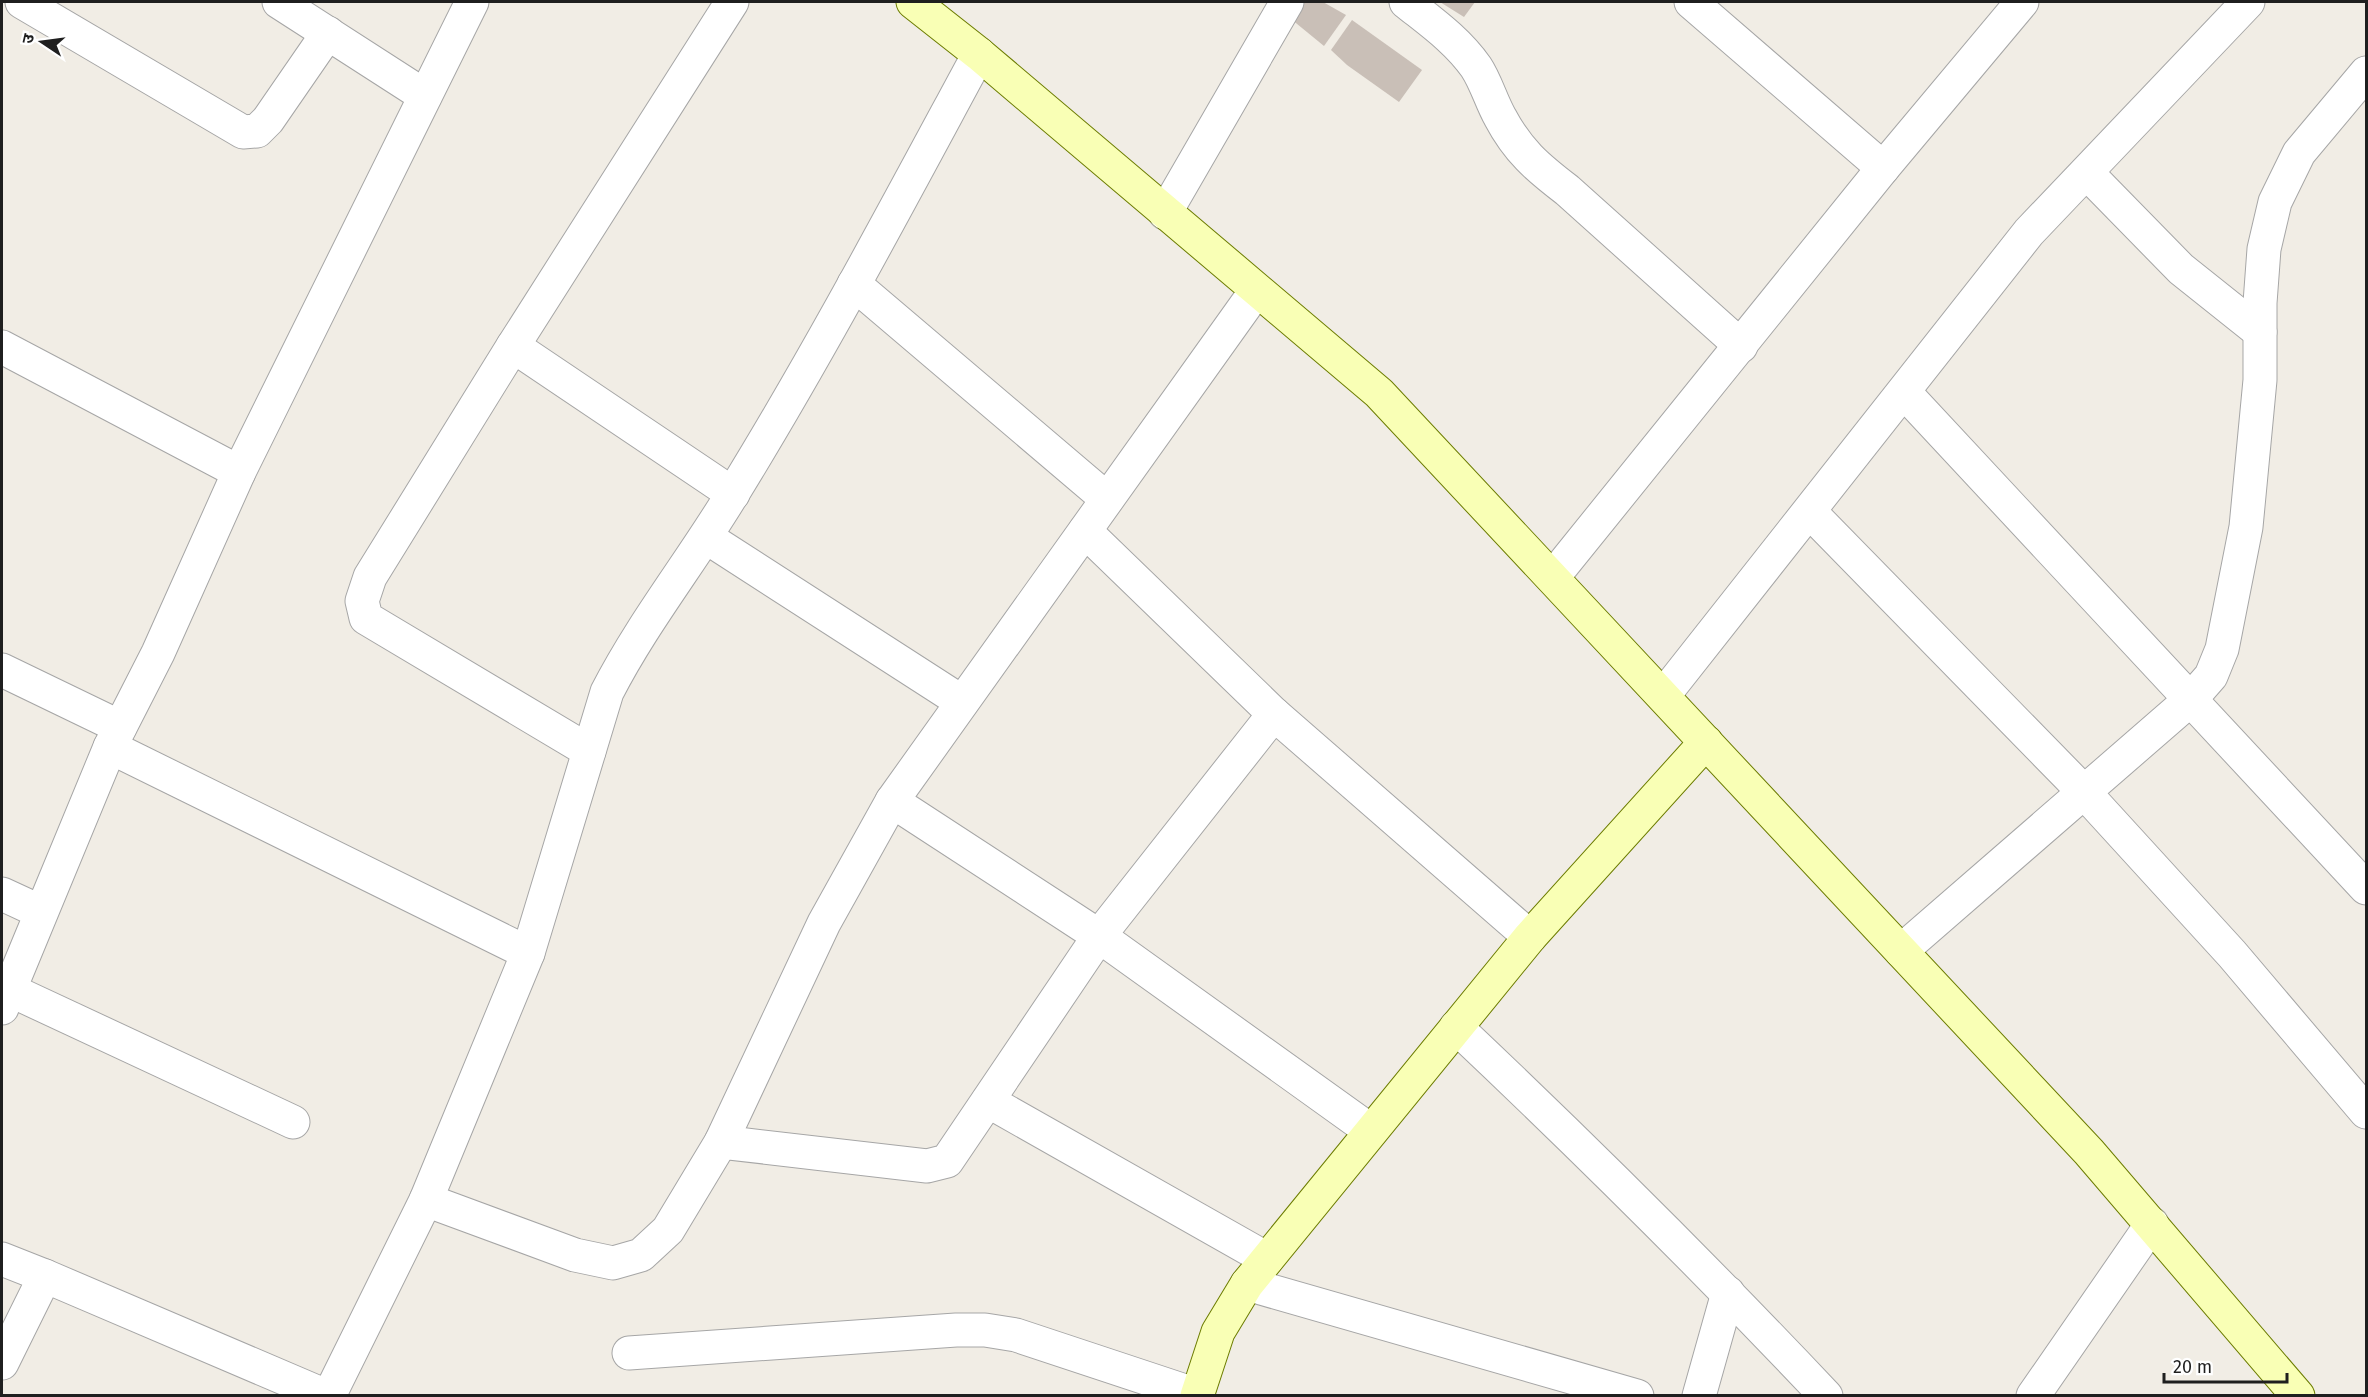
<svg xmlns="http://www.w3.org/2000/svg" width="2368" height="1397" viewBox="0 0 2368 1397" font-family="'Fira Sans','Noto Sans Devanagari',sans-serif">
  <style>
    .building { fill: #c9bfb7 }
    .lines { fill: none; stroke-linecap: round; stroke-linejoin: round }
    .street-casing { stroke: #a6a6a6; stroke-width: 35 }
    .secondary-casing { stroke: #6c7c00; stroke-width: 35 }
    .street { stroke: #fff; stroke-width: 33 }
    .secondary { stroke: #f9ffb5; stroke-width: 33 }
  </style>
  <rect width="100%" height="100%" fill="#f1ede5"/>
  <g class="building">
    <polygon points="1303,2 1323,2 1346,15 1324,46 1291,19"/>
    <polygon points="1440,2 1475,2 1464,17"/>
    <polygon points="1352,20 1422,70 1399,102 1347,65 1331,50"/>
  </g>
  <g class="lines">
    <defs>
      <g id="street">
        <polyline points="22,2 243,132 257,131 268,120 328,33"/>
        <polyline points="279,2 425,96"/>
        <path d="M1406 2C1431 22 1457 40 1476 67 1486 82 1491 101 1500 117 1518 151 1537 167 1567 190L1741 346"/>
        <polyline points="1691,2 1883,168"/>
        <polyline points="2087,173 2181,269 2260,332"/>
        <polyline points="1165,213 1287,2"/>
        <polyline points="854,284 1107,499"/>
        <polyline points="513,346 733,494"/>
        <polyline points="2,347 239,472"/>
        <polyline points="1904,392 2366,888"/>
        <polyline points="1810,512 2084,792 2232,954 2366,1112"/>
        <polyline points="1085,531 1274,714"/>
        <polyline points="706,537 962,702"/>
        <polyline points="1553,577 1883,168 2022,2"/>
        <polyline points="2,670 120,727"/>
        <polyline points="1663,696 2029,232 2248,2"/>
        <polyline points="110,747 528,953"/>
        <polyline points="589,751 366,618 362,601 370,577 513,346 732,2"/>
        <polyline points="892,801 1099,936 1371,1131"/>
        <polyline points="2,894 41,912"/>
        <polyline points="1901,951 2190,700 2211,676 2222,649 2246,527 2260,380 2260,303 2264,249 2275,202 2299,153 2366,73"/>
        <polyline points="10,990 293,1122"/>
        <polyline points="2,1008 110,747 158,653 239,472 472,2"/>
        <path d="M1456 1027C1583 1147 1706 1269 1826 1396"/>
        <polyline points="988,1101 1267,1259"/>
        <polyline points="721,1142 927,1166 947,1161 1099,936 1274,714 1530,937"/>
        <polyline points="426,1200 575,1255 613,1263 641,1255 668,1230 721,1142 824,923 892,801 1256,291"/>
        <polyline points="2,1259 45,1276 2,1363"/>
        <polyline points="45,1276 326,1396"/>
        <polyline points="1247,1284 1637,1396"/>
        <polyline points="629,1353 956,1330 985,1330 1016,1335 1197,1395"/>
        <path d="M329 1396 426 1200 528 953 607 692C643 622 692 561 733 493 821 350 899 202 979 54"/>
        <polyline points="1699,1396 1728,1293"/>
        <polyline points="2033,1396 2152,1224"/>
      </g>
      <g id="secondary">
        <polyline points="913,2 979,54 1379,393 2089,1152 2298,1396"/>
        <polyline points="1197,1396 1218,1332 1247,1284 1530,937 1706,742"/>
      </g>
    </defs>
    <use href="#street" class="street-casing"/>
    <use href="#secondary" class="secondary-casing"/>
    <use href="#street" class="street"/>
    <use href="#secondary" class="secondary"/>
  </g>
  <rect width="2368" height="1397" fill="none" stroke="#1f1f1f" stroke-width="6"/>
  <g transform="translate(42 42) rotate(283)" stroke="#ffffff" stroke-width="4.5" paint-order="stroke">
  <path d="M0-4.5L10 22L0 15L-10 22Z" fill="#1f1f1f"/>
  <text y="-9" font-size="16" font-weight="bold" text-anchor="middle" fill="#1f1f1f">उ</text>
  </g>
  <path d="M2164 1373v9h123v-9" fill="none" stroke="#1f1f1f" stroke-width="3"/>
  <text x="2173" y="1373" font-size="18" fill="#1f1f1f" stroke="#ffffff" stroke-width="4.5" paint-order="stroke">20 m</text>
</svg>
